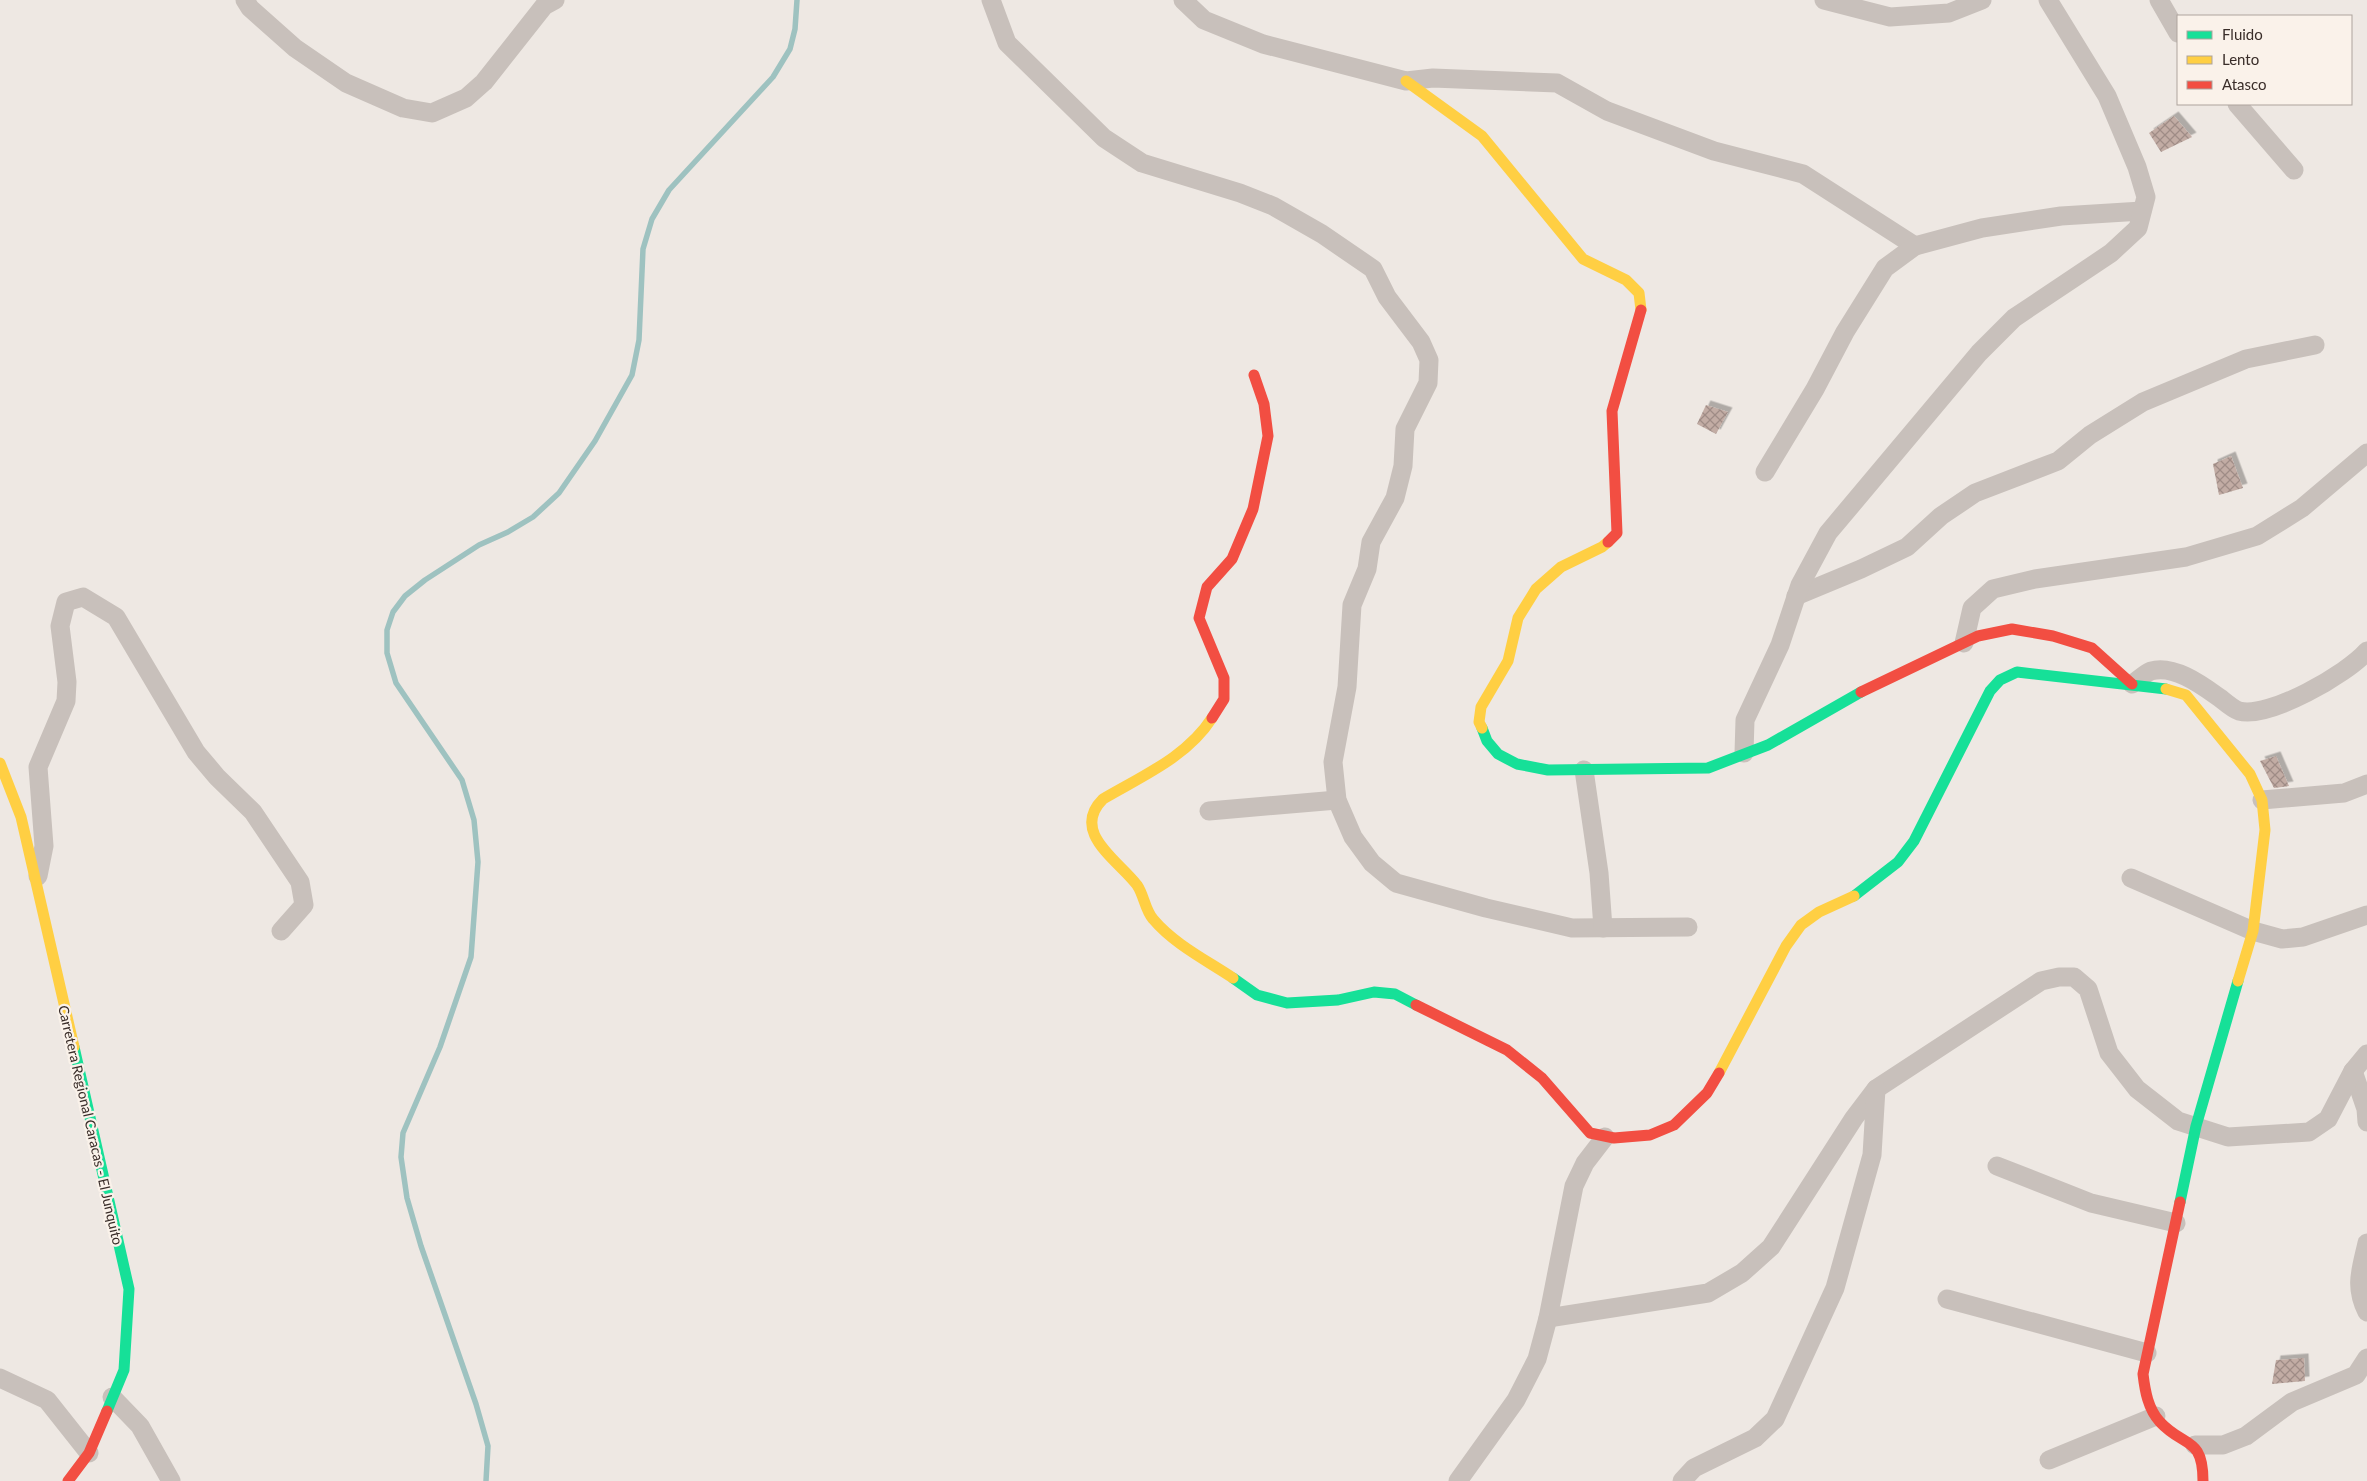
<svg xmlns="http://www.w3.org/2000/svg" width="2367" height="1481" viewBox="0 0 2367 1481" font-family="Lato,sans-serif">
  <style>
    .lines { fill: none; stroke-linecap: round; stroke-linejoin: round }
    .stream { stroke: #9ec2c0; stroke-width: 5.5 }
    .building { fill: url(#building-cross-hatch); filter: url(#shadow) }
    .street { stroke: #c8c0bb; stroke-width: 19 }
    .fast { stroke: #16e098; stroke-width: 11 }
    .slow { stroke: #ffcf43; stroke-width: 11 }
    .jam { stroke: #f24e42; stroke-width: 11 }
    .labels { text-anchor: middle; dominant-baseline: central; stroke-width: 4.5; stroke-linejoin: round; paint-order: stroke }
    .street-label { font-size: 14px; fill: #392d29; stroke: #faf2ea }
  </style>
  <defs>
    <pattern id="building-cross-hatch" width="8" height="8" patternUnits="userSpaceOnUse" patternTransform="scale(1.25)"><rect width="8" height="8" fill="#c2aca4"/><path d="M0 0l8 8M0 8l8-8" fill="none" stroke="#9f8c86"/></pattern>
    <filter id="shadow"><feDropShadow dx="4.5" dy="-4.5" stdDeviation="0" flood-color="#0004"/></filter>
  </defs>
  <rect width="100%" height="100%" fill="#eee8e3"/>
  <g class="lines">
    <polyline class="stream" points="486,1481 488,1446 476,1404 421,1246 407,1198 401,1157 403,1133 440,1047 471,957 478,862 474,820 462,780 396,683 387,653 387,630 393,612 405,596 425,580 479,545 508,532 533,517 559,493 595,441 632,375 639,340 643,249 652,219 669,190 773,77 790,49 795,29 797,0"/>
  </g>
  <g class="building">
    <polygon points="2174,116 2192,137 2161,152 2149,133"/>
    <polygon points="1706,405 1728,412 1716,434 1697,424"/>
    <polygon points="2231,456 2243,488 2219,495 2213,464"/>
    <polygon points="2276,756 2289,786 2274,788 2260,761"/>
    <polygon points="2304,1358 2305,1381 2272,1384 2276,1360"/>
  </g>
  <g class="lines">
    <g class="street">
      <polyline points="245,0 250,8 295,48 346,83 403,108 432,113 466,98 484,82 544,6 555,0"/>
      <polyline points="991,0 1007,43 1104,138 1142,163 1240,193 1273,206 1322,234 1373,269 1387,297 1421,342 1429,360 1428,383 1405,429 1403,466 1395,498 1371,542 1367,569 1352,605 1347,687 1333,762 1337,800 1353,837 1372,863 1396,883 1486,908 1572,928 1688,927"/>
      <polyline points="1183,0 1204,20 1263,44 1406,81 1433,78 1557,83 1607,111 1714,151 1803,174 1915,246"/>
      <polyline points="1824,0 1890,17 1949,13 1982,0"/>
      <polyline points="2159,0 2178,33"/>
      <polyline points="2237,104 2294,170"/>
      <polyline points="1765,472 1815,389 1845,332 1885,268 1915,246 1982,228 2061,216 2142,211"/>
      <polyline points="1796,596 1861,569 1907,547 1941,516 1975,493 2058,461 2090,435 2143,402 2246,359 2315,345"/>
      <polyline points="1964,643 1972,608 1993,589 2035,579 2186,557 2257,536 2302,508 2367,453"/>
      <path d="M2132 684C2138 681 2145 673 2151 671 2174 664 2203 686 2220 698 2225 702 2233 709 2239 711 2269 719 2347 674 2367 651"/>
      <polyline points="1744,753 1745,720 1780,645 1800,585 1828,533 1979,353 2014,318 2111,253 2138,228 2146,197 2137,167 2107,96 2048,0"/>
      <polyline points="1584,770 1599,873 1603,928"/>
      <polyline points="2262,800 2344,793 2367,784"/>
      <polyline points="1209,811 1337,800"/>
      <polyline points="38,876 44,846 38,767 66,701 67,682 60,626 66,602 83,597 116,617 196,752 217,777 253,812 300,882 304,905 281,931"/>
      <polyline points="2131,878 2253,931 2282,939 2303,937 2367,915"/>
      <polyline points="2353,1071 2366,1109 2367,1122"/>
      <polyline points="1997,1166 2091,1203 2176,1223"/>
      <path d="M2367 1243C2361 1270 2354 1286 2367 1312"/>
      <polyline points="1947,1299 2147,1353"/>
      <polyline points="1548,1318 1708,1293 1742,1273 1771,1247 1854,1118 1876,1089 2041,981 2059,977 2074,977 2088,989 2109,1053 2137,1089 2178,1121 2228,1137 2309,1132 2328,1119 2353,1071 2367,1054"/>
      <polyline points="0,1378 47,1400 89,1453"/>
      <polyline points="112,1397 140,1426 171,1481"/>
      <polyline points="2195,1445 2223,1445 2246,1436 2292,1402 2356,1375 2367,1358"/>
      <polyline points="2049,1460 2156,1416"/>
      <polyline points="1458,1481 1516,1400 1537,1359 1548,1318 1574,1186 1585,1163 1605,1137"/>
      <polyline points="1682,1481 1694,1468 1755,1438 1775,1419 1835,1288 1872,1155 1876,1089"/>
    </g>
    <g class="fast">
      <polyline points="1482,728 1487,741 1498,754 1517,764 1548,770 1708,768 1768,745 1861,692"/>
      <polyline points="1854,896 1898,862 1914,841 1990,691 2000,680 2017,672 2166,689"/>
      <polyline points="1233,978 1257,995 1287,1003 1338,1000 1374,992 1395,994 1416,1005"/>
      <polyline points="74,1047 129,1289 124,1370 107,1411"/>
      <polyline points="2180,1202 2196,1126 2238,981"/>
    </g>
    <g class="slow">
      <polyline points="1406,81 1482,136 1583,259 1626,280 1639,293 1641,310"/>
      <polyline points="2166,689 2186,695 2250,774 2262,800 2265,830 2253,931 2238,981"/>
      <path d="M1212 718C1187 757 1142 776 1103 799 1070 832 1118 860 1137 885 1144 895 1145 910 1153 919 1174 944 1206 960 1233 978"/>
      <polyline points="1482,728 1479,722 1481,707 1508,661 1518,618 1536,589 1561,567 1602,547 1608,542"/>
      <polyline points="0,763 21,817 74,1047"/>
      <polyline points="1719,1073 1786,946 1801,925 1819,912 1854,896"/>
    </g>
    <g class="jam">
      <polyline points="1608,542 1617,533 1612,411 1641,310"/>
      <polyline points="1861,692 1978,636 2012,629 2053,636 2092,648 2132,684"/>
      <polyline points="1212,718 1224,699 1224,678 1199,618 1207,587 1232,559 1253,509 1268,436 1264,404 1254,375"/>
      <polyline points="1416,1005 1507,1050 1542,1078 1590,1133 1614,1138 1650,1135 1674,1125 1707,1093 1719,1073"/>
      <path d="M2180 1202 2143 1374C2145 1391 2148 1409 2160 1422 2184 1448 2203 1436 2203 1481"/>
      <polyline points="68,1481 89,1453 107,1411"/>
    </g>
  </g>
  <g class="labels">
    <g class="street-label">
      <text transform="translate(91 1125) rotate(77)">Carretera Regional Caracas - El Junquito</text>
    </g>
  </g>
  <rect x="2177" y="15" width="175" height="90" fill="#faf2ea" stroke="#ada39d"/>
  <rect x="2187" y="31" width="25" height="8" fill="#16e098" stroke="#ada39d"/>
  <text x="2222" y="40" font-size="15" fill="#392d29">Fluido</text>
  <rect x="2187" y="56" width="25" height="8" fill="#ffcf43" stroke="#ada39d"/>
  <text x="2222" y="65" font-size="15" fill="#392d29">Lento</text>
  <rect x="2187" y="81" width="25" height="8" fill="#f24e42" stroke="#ada39d"/>
  <text x="2222" y="90" font-size="15" fill="#392d29">Atasco</text>
</svg>
